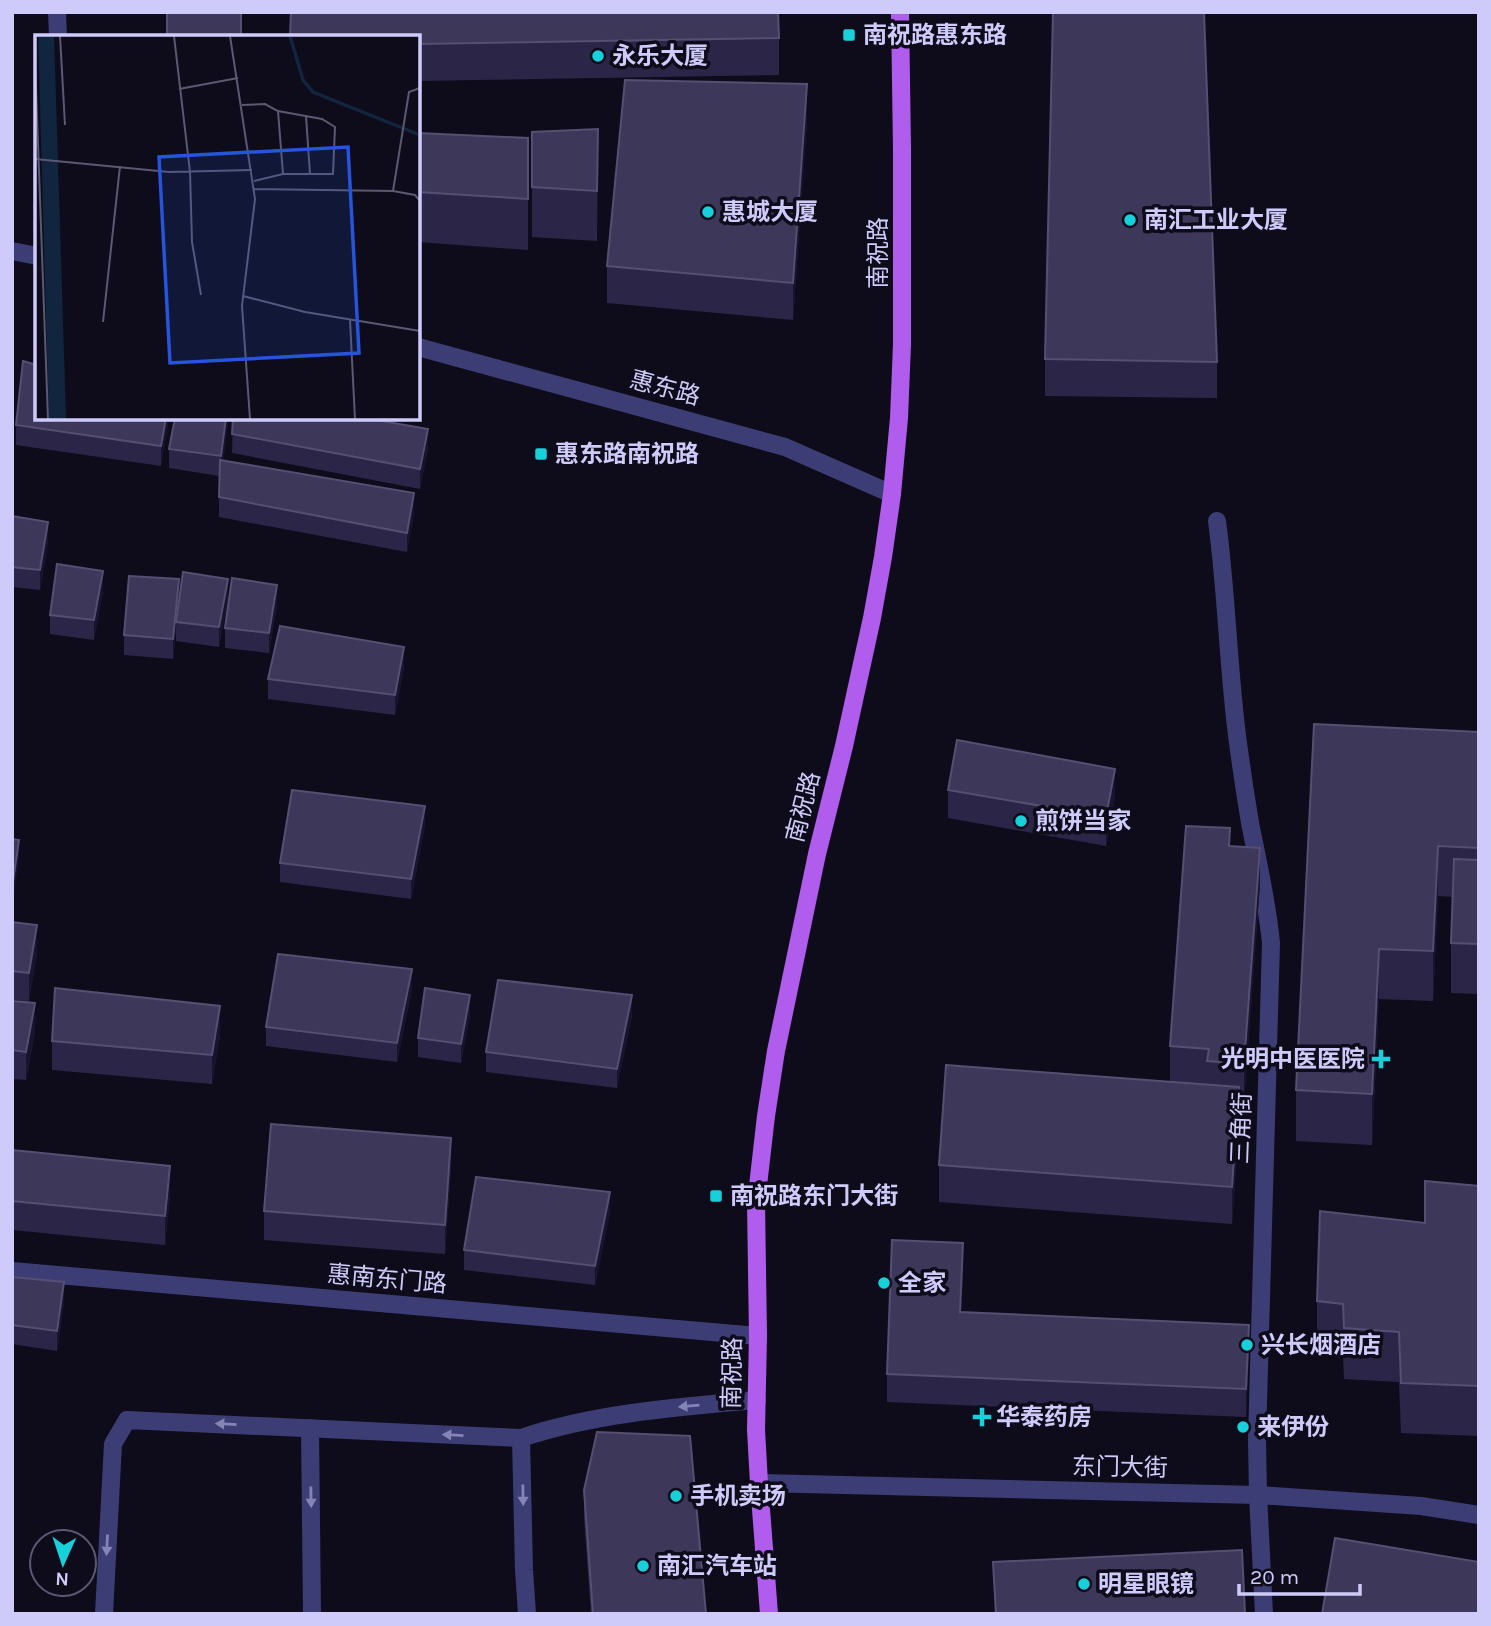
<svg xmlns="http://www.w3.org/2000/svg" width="1491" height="1626" viewBox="0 0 1491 1626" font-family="Karla,'Noto Sans SC',sans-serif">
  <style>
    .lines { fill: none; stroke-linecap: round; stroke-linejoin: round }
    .minor { stroke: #3c3d74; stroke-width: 18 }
    .major { stroke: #b05dee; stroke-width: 18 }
    .wall { fill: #2b2647 }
    .shaded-wall { fill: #18142d }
    .building { fill: #3d385a; stroke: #544f73; stroke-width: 2 }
    .oneway { fill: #8584b7 }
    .poi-dot { fill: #17d0da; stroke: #0e0c1a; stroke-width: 2.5 }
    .labels { text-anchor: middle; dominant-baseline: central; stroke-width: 7; stroke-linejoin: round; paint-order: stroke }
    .poi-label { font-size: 24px; font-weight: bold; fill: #cecbfa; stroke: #0e0c1a; text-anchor: start }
    .street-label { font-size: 24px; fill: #cecbfa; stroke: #0e0c1a }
    .inset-river { fill: none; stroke: #12253e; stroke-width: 3.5 }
    .inset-road { fill: none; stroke: #5b5874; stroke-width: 2 }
    .view { fill: #2654da; fill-opacity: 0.15; stroke: #2654da; stroke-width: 3.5 }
    .inset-edge { fill: none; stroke: #cecbfa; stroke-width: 3.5 }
  </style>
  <rect width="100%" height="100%" fill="#0e0c1a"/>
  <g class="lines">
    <g class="minor">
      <polyline points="57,12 58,37"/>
      <polyline points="12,251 37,256"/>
      <polyline points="418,347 785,447 892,494"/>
      <path d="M1217 521C1227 595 1228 669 1238 743 1242 772 1246 800 1251 828 1259 867 1267 902 1271 943L1257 1439 1258 1495 1264 1614"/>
      <polyline points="12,1271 758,1336"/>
      <polyline points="310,1428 312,1614"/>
      <polyline points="759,1483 1258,1495 1421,1506 1479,1515"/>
      <polyline points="104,1614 113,1444 127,1420 521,1438"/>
      <path d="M527 1614 524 1570 521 1438C596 1413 678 1407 757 1400"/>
    </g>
    <polyline class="major" points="769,1614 759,1483 756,1430 758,1336 756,1203 766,1116 776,1051 817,854 844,746 872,618 883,557 892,494 899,418 902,344 902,149 900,12"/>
  </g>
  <g class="wall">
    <polygon points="418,37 779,38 779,75 418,81"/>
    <polygon points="807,121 793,320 607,303 607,266"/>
    <polygon points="598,129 597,241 532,237 532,132"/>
    <polygon points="418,133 528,138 528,250 418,242"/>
    <polygon points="1045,359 1217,362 1217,398 1045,396"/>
    <polygon points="37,418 169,418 161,466 16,445 16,425"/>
    <polygon points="228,418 223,461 414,512 407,552 219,517 219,476 169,468 169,449"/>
    <polygon points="233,418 428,448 420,489 232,453"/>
    <polygon points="12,516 48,542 40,590 12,587"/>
    <polygon points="103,591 94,640 50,634 50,615"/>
    <polygon points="179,596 228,598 219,647 176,641 176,629 173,659 124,655 124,635"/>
    <polygon points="277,605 269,653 225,648 225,628"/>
    <polygon points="404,667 395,715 268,699 268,679"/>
    <polygon points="1479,732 1479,994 1451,993 1451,943 1453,897 1438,896 1433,1001 1379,999 1372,1145 1296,1141 1296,1090"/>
    <polygon points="948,790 1115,797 1106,846 948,818"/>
    <polygon points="425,825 411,899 280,882 280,863"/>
    <polygon points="1230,846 1260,884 1244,1101 1239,1100 1239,1123 1232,1224 939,1202 939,1165 1170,1082 1170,1046"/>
    <polygon points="12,922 37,953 29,1001 12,1000"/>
    <polygon points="412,989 397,1062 266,1046 266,1027"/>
    <polygon points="12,1001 35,1032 26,1080 12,1079"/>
    <polygon points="470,1015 461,1063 418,1057 418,1038"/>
    <polygon points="632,1015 617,1088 486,1072 486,1052"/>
    <polygon points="220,1035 212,1084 52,1070 52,1041"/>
    <polygon points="12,1150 170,1195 165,1245 12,1230"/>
    <polygon points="451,1166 445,1254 264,1240 264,1211"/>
    <polygon points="1479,1186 1479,1436 1401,1433 1399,1382 1344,1379 1343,1354 1317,1352 1317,1301 1425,1223"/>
    <polygon points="610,1212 595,1285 464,1270 464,1250"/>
    <polygon points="963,1272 961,1312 1249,1353 1246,1417 887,1402 887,1374"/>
    <polygon points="12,1277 64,1302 57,1351 12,1344"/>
    <polygon points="584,1490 706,1614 591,1614 584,1519"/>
    <polygon points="993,1562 1245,1614 995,1614"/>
  </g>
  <g class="shaded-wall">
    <polygon points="807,84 807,121 793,320 793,283"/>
    <polygon points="166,418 169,418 161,466 161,446"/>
    <polygon points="226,418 228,418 228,422 221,476 221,456"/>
    <polygon points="428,429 428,448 420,489 420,469"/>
    <polygon points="414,493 414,512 407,552 407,533"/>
    <polygon points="48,522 48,542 40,590 40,570"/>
    <polygon points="103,571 103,591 94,640 94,620"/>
    <polygon points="179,579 179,598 173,659 173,639"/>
    <polygon points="228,579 228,598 219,647 219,627"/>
    <polygon points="277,585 277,605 269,653 269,633"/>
    <polygon points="404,647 404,667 395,715 395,695"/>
    <polygon points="1115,769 1115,797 1106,846 1106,817"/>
    <polygon points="425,806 425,825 411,899 411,879"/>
    <polygon points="19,840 19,859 12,908 12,888"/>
    <polygon points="1438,846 1438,896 1433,1001 1433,951"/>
    <polygon points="1260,848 1260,884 1244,1101 1244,1064"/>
    <polygon points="37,925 37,953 29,1001 29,973"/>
    <polygon points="1379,949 1379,999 1372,1145 1372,1094"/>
    <polygon points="412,969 412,989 397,1062 397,1043"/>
    <polygon points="470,995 470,1015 461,1063 461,1044"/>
    <polygon points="632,995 632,1015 617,1088 617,1069"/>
    <polygon points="35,1003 35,1032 26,1080 26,1052"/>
    <polygon points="220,1006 220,1035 212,1084 212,1055"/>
    <polygon points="1239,1087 1239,1123 1232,1224 1232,1187"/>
    <polygon points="451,1138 451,1166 445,1254 445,1225"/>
    <polygon points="170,1166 170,1195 165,1245 165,1216"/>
    <polygon points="610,1192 610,1212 595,1285 595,1266"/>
    <polygon points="963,1243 963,1272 960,1341 960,1312"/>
    <polygon points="64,1282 64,1302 57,1351 57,1331"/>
    <polygon points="1249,1325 1249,1353 1246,1417 1246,1389"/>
  </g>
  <g class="building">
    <rect x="167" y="12" width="74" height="25"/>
    <polygon points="291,12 778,12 779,38 418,44 418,37 290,37"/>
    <polygon points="1053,12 1204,12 1217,362 1045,359"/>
    <polygon points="625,80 807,84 793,283 607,266"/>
    <polygon points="598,129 597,191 532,187 532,132"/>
    <polygon points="418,133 528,138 528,199 418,192"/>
    <polygon points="23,361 37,365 37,418 166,418 161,446 16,425"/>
    <polygon points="175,418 226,418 221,456 169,449"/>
    <polygon points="233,418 365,418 428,429 420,469 232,434"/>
    <polygon points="220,460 414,493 407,533 219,497"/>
    <polygon points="12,516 48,522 40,570 12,567"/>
    <polygon points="57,564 103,571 94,620 50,615"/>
    <polygon points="183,572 228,579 219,627 176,622"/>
    <polygon points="129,576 179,579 173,639 124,635"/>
    <polygon points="232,578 277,585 269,633 225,628"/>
    <polygon points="280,626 404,647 395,695 268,679"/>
    <polygon points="1314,724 1479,732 1479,848 1438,846 1433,951 1379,949 1372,1094 1296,1090"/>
    <polygon points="957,740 1115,769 1106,817 948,790"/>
    <polygon points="292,790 425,806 411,879 280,863"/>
    <polygon points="1186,826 1230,828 1229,846 1260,848 1244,1064 1207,1061 1209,1049 1170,1046"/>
    <polygon points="12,839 19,840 12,888"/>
    <polygon points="1454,859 1479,860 1479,944 1451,943"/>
    <polygon points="12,922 37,925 29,973 12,971"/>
    <polygon points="278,954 412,969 397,1043 266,1027"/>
    <polygon points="498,980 632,995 617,1069 486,1052"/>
    <polygon points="55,988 220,1006 212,1055 52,1041"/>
    <polygon points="425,988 470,995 461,1044 418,1038"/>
    <polygon points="12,1001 35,1003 26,1052 12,1050"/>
    <polygon points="946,1065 1239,1087 1232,1187 939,1165"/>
    <polygon points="271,1124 451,1138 445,1225 264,1211"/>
    <polygon points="12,1150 170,1166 165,1216 12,1201"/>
    <polygon points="476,1177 610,1192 595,1266 464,1250"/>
    <polygon points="1425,1181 1479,1186 1479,1386 1401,1383 1399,1332 1344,1328 1343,1304 1317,1301 1320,1211 1425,1223"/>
    <polygon points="892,1240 963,1243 960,1312 1249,1325 1246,1389 887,1374"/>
    <polygon points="12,1277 64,1282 57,1331 12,1325"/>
    <polygon points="597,1432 690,1436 706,1614 593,1614 584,1490"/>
    <polygon points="1335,1538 1479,1562 1479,1614 1322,1614"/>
    <polygon points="1242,1550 1245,1614 996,1614 993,1562"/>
  </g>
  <defs><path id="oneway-solid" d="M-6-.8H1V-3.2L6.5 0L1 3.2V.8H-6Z" transform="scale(1.75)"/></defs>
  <g class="oneway">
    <use href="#oneway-solid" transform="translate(689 1406) rotate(175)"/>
    <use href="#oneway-solid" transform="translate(226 1424) rotate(-177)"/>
    <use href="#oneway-solid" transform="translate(453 1435) rotate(-177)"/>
    <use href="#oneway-solid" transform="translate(523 1495) rotate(89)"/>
    <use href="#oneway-solid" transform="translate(311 1497) rotate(89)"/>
    <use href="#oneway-solid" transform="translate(107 1545) rotate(93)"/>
  </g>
  <g class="poi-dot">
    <rect x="842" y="28" width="14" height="14" rx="3.5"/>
    <circle cx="598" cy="56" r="7"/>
    <circle cx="708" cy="212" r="7"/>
    <circle cx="1130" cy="220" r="7"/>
    <rect x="534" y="447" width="14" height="14" rx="3.5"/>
    <circle cx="1021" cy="821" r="7"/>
    <path d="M1377.5 1048.5h7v7h7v7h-7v7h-7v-7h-7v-7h7z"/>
    <rect x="709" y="1189" width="14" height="14" rx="3.5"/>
    <circle cx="884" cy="1283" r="7"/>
    <circle cx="1247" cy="1345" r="7"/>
    <path d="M978.5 1406.5h7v7h7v7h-7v7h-7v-7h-7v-7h7z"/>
    <circle cx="1243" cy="1427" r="7"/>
    <circle cx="676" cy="1496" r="7"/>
    <circle cx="643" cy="1566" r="7"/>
    <circle cx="1084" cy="1584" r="7"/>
  </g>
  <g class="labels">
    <g class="poi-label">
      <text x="863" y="35">南祝路惠东路</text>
      <text x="612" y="56">永乐大厦</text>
      <text x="722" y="212">惠城大厦</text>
      <text x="1144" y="220">南汇工业大厦</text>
      <text x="555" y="454">惠东路南祝路</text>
      <text x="1035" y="821">煎饼当家</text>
      <text x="1365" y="1059" text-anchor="end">光明中医医院</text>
      <text x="730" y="1196">南祝路东门大街</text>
      <text x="898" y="1283">全家</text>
      <text x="1261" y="1345">兴长烟酒店</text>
      <text x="996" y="1417">华泰药房</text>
      <text x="1257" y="1427">来伊份</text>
      <text x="690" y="1496">手机卖场</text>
      <text x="657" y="1566">南汇汽车站</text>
      <text x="1098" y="1584">明星眼镜</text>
    </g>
    <g class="street-label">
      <text transform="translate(878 253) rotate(-90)">南祝路</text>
      <text transform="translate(665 388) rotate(15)">惠东路</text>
      <text transform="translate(803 807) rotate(-76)">南祝路</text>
      <text transform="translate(1241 1128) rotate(-88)">三角街</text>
      <text transform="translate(387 1279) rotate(5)">惠南东门路</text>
      <text transform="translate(732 1373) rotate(-89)">南祝路</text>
      <text transform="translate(1120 1467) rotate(1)">东门大街</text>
    </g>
  </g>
  <g transform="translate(35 35)">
    <rect width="385" height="385" fill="#0e0c1a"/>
    <path d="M3 1H19L31 384H14Z" fill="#12253e"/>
    <path class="inset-river" d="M255 1 268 45 278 57 385 100"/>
    <path class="inset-road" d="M25 1 30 90M139 1 155 137 157 207 166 260M195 1 220 164 207 271 215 384M0 26 13 384M144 54 203 43M207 70 230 69 243 76 248 139 219 146M243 76 287 84 300 92 298 139H248M271 81 275 139M0 124 134 137 217 135M219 154 358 156 380 160 385 166M358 156 374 57 385 53M208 261 270 277 385 296M315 285 320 384M68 287 85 131"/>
    <path class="view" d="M313 112 324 318 135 328 124 122Z"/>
    <rect width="385" height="385" class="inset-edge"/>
  </g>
  <rect width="1491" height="1626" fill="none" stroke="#cecbfa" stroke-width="28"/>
  <g transform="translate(63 1563) rotate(183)"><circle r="33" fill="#0e0c1a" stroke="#5b5874" stroke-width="2"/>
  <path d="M0-5L12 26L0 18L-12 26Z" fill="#17d0da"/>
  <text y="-10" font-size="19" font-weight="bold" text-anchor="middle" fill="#cecbfa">N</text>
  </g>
  <path d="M1239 1584v10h121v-10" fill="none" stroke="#cecbfa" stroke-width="3.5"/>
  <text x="1250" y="1584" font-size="21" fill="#cecbfa" stroke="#0e0c1a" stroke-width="5" paint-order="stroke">20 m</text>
</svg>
